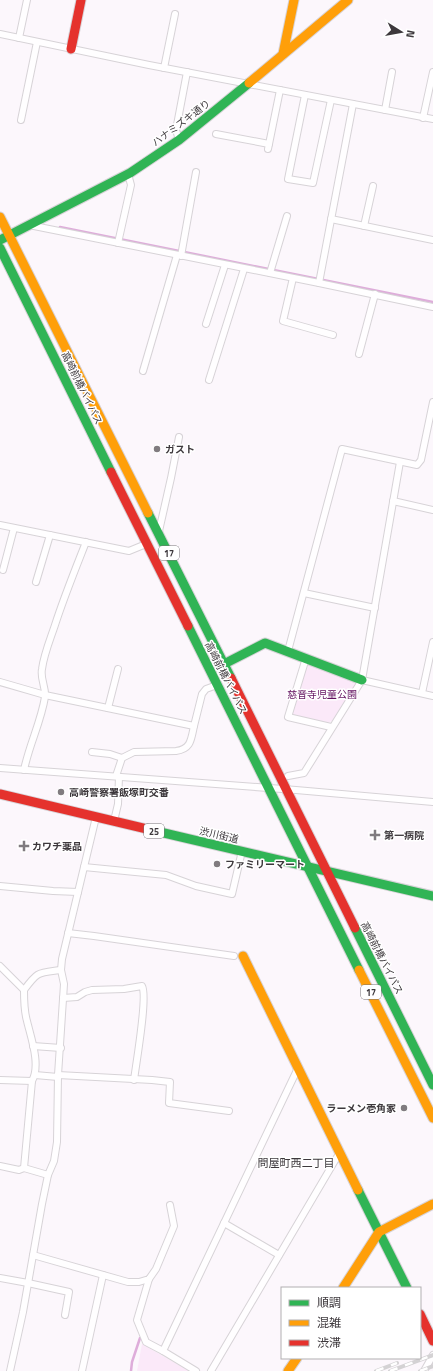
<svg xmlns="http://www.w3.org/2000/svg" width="433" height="1371" viewBox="0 0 433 1371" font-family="'Titillium Web','Noto Sans JP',sans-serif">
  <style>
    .green { fill: #fbe9f9 }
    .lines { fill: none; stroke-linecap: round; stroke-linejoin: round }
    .stream { stroke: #deadda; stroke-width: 2.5 }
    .street-casing { stroke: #d7d3d7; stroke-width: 8 }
    .fast-casing { stroke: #d7d3d7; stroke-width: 11 }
    .slow-casing { stroke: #d7d3d7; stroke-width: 11 }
    .jam-casing { stroke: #d7d3d7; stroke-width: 11 }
    .street { stroke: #fffeff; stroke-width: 6 }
    .fast { stroke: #30b455; stroke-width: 9 }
    .slow { stroke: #ff9f0a; stroke-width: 9 }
    .jam { stroke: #e5322d; stroke-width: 9 }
    .rail-casing { stroke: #d4d2d4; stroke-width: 4 }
    .rail { stroke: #fff; stroke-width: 2.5; stroke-dasharray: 8; stroke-linecap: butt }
    .poi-dot { fill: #807b7f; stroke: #fff; stroke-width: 1.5 }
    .labels { text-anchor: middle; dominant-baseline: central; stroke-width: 3; stroke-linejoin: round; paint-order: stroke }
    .shield { fill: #fff; stroke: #777476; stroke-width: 1 }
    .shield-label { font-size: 9px; font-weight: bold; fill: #3d383c }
    .street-label { font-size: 10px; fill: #3d383c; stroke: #fff }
    .poi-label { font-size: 10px; font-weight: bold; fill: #3d383c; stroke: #fff; text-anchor: start }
    .park-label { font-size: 10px; fill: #62105f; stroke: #fff }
    .neighbourhood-label { font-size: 11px; fill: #3d383c; stroke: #fff }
  </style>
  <rect width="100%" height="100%" fill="#fcf7fc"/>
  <g class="green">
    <polygon points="310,665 354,680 356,686 332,721 327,723 293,716 291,712 307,666"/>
    <polygon points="142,1344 189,1371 137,1371"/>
  </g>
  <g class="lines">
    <g class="stream">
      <polyline points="60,227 433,302"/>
      <polyline points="131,1371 132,1362 140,1338"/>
    </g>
    <defs>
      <g id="street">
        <polyline points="0,34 149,65 433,119"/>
        <polyline points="19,38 27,0"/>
        <polyline points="164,68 175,14"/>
        <polyline points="305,95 288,179 313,183 331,100"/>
        <polyline points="385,110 392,72"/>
        <polyline points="423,118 433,72"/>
        <polyline points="21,120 37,42"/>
        <polyline points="216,134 269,144"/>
        <polyline points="179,140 176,130 187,72"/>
        <polyline points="268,149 280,90"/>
        <polyline points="331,219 433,240"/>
        <polyline points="29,225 319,283 433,307"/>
        <polyline points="364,226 373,186"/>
        <polyline points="118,243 131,185 128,174"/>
        <polyline points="181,256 196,172"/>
        <polyline points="270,273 287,216"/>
        <polyline points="293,278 283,321 333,335"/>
        <polyline points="319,283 353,104"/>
        <polyline points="206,324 225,265"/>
        <polyline points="359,354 375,294"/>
        <polyline points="143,371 177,255"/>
        <polyline points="209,380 244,269"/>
        <polyline points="393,501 433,510"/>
        <polyline points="0,525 129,551 146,544"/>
        <polyline points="159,531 171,478 179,437"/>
        <polyline points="3,570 14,528"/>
        <polyline points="36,582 50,535"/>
        <polyline points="304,593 375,608"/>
        <polyline points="288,651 342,449 417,465 421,460 433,402"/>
        <polyline points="306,658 288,717 331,727"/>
        <polyline points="362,680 433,696"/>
        <polyline points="0,682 45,695 194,726 202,694 206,689 217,685"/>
        <polyline points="422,693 433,642"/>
        <polyline points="108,708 118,669"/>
        <polyline points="92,752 110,754 122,758"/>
        <polyline points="0,768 296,790 433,802"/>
        <path d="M24 770C29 745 41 722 45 697 46 687 40 679 42 669 44 654 50 640 55 625 64 597 75 570 86 542"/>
        <path d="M116 776 122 758 134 752 176 751C191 749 191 740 194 726"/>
        <polyline points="288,776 304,773 362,680 400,462"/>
        <polyline points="114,821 118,804 119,777"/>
        <polyline points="84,867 166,875 196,886 232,894 242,851"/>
        <polyline points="0,886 53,891 78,892"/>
        <polyline points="68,933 94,936 234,956"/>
        <polyline points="0,966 24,990"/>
        <path d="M63 998 77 997 85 992 92 990 124 989 142 986C148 996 136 1064 134 1080"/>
        <polyline points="33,1046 61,1048"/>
        <polyline points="35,1075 58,1077"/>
        <polyline points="58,1075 152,1080 170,1082 169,1103 229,1111"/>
        <polyline points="0,1080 32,1081"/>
        <polyline points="0,1166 19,1170 24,1168"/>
        <path d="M48 1175 24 1168 32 1081C41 1065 31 1038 27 1021 24 1011 24 1000 24 990 38 971 38 973 61 970"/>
        <polyline points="224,1223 279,1255"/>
        <polyline points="33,1255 128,1282 139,1282 149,1279 156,1269 174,1226 170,1205"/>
        <polyline points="0,1278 28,1283 69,1292 65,1315"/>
        <polyline points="149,1279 137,1320 146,1342 163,1351"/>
        <polyline points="10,1371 23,1312 42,1204 48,1175 54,1161 57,1142 58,1075 64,984 61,970 62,959 96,817"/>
        <polyline points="82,1371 103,1275"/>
        <polyline points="196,1371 163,1351 298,1068"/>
        <polyline points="211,1371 340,1152"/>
        <polyline points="424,1371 433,1355"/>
      </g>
      <g id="fast">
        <polyline points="0,240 130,173 179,140 249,83"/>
        <polyline points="0,248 111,472"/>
        <polyline points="148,513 231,678"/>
        <polyline points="188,626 359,970"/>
        <polyline points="224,664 265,643 362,680"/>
        <polyline points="147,829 433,896"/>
        <polyline points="355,928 433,1085"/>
        <polyline points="358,1190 407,1288"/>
      </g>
      <g id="slow">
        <polyline points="283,54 294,0"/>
        <polyline points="249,83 348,0"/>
        <polyline points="0,217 148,513"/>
        <polyline points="243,956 358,1190"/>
        <polyline points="359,970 433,1118"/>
        <polyline points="343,1288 379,1232 433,1204"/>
        <polyline points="288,1371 297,1358"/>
      </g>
      <g id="jam">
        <polyline points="71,49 81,0"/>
        <polyline points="111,472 188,626"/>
        <polyline points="231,678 355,928"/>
        <polyline points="0,794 147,829"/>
        <polyline points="420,1314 433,1341"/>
      </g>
    </defs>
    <use href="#street" class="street-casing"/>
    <use href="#fast" class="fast-casing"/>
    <use href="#slow" class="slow-casing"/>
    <use href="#jam" class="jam-casing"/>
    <use href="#street" class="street"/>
    <use href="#fast" class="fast"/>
    <use href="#slow" class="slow"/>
    <use href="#jam" class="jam"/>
    <defs>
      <g id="rail">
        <polyline points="376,1371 397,1363"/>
        <polyline points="390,1371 433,1355"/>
        <polyline points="420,1371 433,1366"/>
      </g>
    </defs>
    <use href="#rail" class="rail-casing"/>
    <use href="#rail" class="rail"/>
  </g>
  <g class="poi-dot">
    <circle cx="157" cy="449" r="4"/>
    <circle cx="61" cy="792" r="4"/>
    <path d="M373 829h4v4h4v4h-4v4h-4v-4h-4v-4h4z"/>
    <path d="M22 840h4v4h4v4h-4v4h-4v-4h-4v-4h4z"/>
    <circle cx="217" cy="864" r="4"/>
    <circle cx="404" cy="1108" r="4"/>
  </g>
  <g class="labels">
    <g class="shield">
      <rect x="159" y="546" width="20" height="14" rx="3"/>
      <rect x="144" y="824" width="20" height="14" rx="3"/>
      <rect x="361" y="985" width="20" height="14" rx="3"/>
    </g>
    <g class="shield-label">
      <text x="169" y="553">17</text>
      <text x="154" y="831">25</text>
      <text x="371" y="992">17</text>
    </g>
    <g class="street-label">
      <text transform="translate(181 123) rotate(-37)">ハナミズキ通り</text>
      <text transform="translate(82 388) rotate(64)">高崎前橋バイパス</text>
      <text transform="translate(226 678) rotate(63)">高崎前橋バイパス</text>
      <text transform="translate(219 835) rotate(13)">渋川街道</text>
      <text transform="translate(382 958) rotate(63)">高崎前橋バイパス</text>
    </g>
    <g class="poi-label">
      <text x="165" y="449">ガスト</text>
      <text x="69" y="792">高崎警察署飯塚町交番</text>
      <text x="384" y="835">第一病院</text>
      <text x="32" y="846">カワチ薬品</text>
      <text x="225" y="864">ファミリーマート</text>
      <text x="396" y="1108" text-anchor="end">ラーメン壱角家</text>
    </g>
    <g class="park-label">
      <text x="322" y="694">慈音寺児童公園</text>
    </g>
    <g class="neighbourhood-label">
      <text x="296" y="1163">問屋町西二丁目</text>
    </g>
  </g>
  <rect x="281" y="1287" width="140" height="72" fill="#ffffff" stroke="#b1afb1"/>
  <rect x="289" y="1300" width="20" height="6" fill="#30b455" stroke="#b1afb1"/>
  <text x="317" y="1307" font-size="12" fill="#3d383c">順調</text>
  <rect x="289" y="1320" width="20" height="6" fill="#ff9f0a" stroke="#b1afb1"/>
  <text x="317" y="1327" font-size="12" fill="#3d383c">混雑</text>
  <rect x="289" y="1340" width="20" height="6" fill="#e5322d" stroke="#b1afb1"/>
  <text x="317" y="1347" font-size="12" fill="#3d383c">渋滞</text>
  <g transform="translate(401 32) rotate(101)" stroke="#ffffff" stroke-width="3" paint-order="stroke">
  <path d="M0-3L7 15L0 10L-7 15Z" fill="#3d383c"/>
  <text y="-6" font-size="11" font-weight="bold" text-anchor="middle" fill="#3d383c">N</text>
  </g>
</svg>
